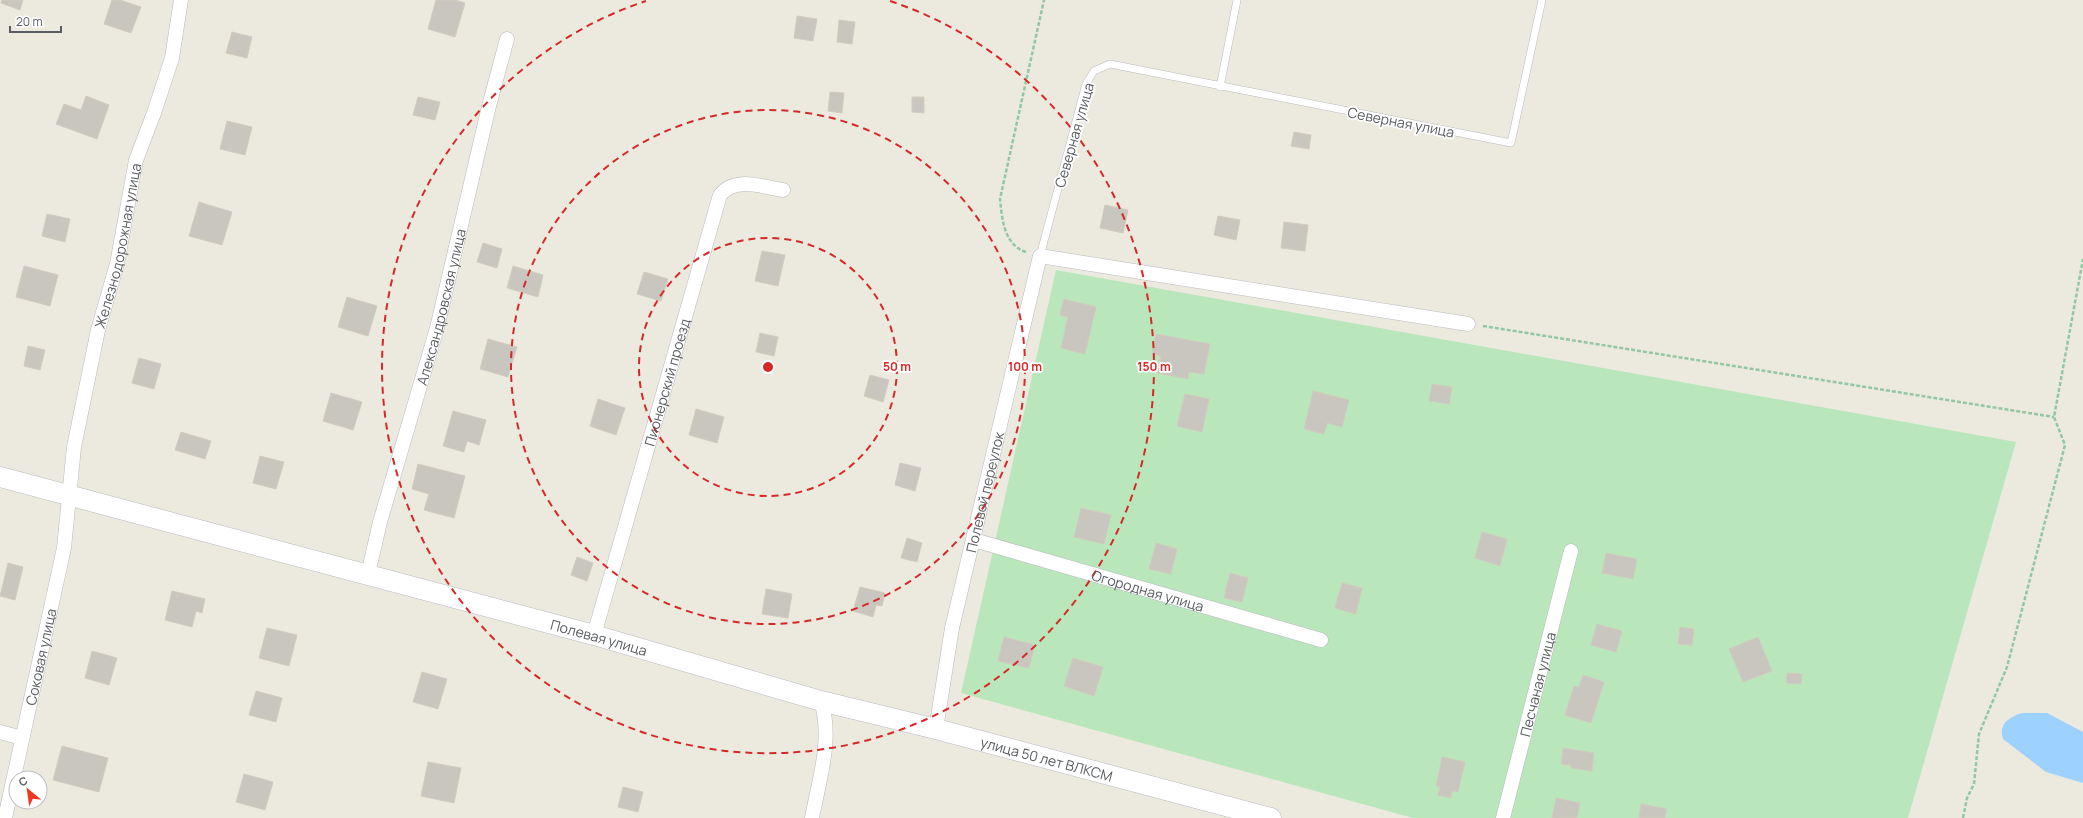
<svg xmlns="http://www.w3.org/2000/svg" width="2083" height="818" viewBox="0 0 2083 818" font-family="Manrope,sans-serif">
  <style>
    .green { fill: #bae6bb }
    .water { fill: #9dd2ff }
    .building { fill: #c9c6bf; stroke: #d1ccbe }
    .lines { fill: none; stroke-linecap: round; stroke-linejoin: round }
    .lane-casing { stroke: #b8babf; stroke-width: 8 }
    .street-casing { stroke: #b8babf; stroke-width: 15 }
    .secondary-casing { stroke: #b6b9bf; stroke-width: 21 }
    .path { stroke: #93c7a3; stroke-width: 2.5; stroke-dasharray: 4 2; stroke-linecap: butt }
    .lane { stroke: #fff; stroke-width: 7 }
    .street { stroke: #fff; stroke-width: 14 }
    .secondary { stroke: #fff; stroke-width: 20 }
    .ring { fill: none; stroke: #d62828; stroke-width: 2; stroke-dasharray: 7 5 }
    .labels { text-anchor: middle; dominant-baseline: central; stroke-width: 3.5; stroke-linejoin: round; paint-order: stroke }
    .street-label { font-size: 14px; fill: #595c61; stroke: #fff }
    .centre { fill: #d62828; stroke: #fff; stroke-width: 2 }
    .ring-label { font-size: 12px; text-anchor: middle; font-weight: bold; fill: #d62828; stroke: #fff; stroke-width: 3.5; stroke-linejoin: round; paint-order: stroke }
  </style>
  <rect width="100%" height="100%" fill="#eceadf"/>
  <polygon class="green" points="1056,270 2016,442 1908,818 1413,818 961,693"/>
  <path class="water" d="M2022 713H2047L2083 732V783L2046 772 2003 739C1998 724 2009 717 2022 713Z"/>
  <g class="building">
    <polygon points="2,0 23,0 20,10 1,3"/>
    <polygon points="112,0 120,0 141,7 131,33 104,24"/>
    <polygon points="436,0 455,0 465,3 455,37 428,29"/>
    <polygon points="797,16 817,19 813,41 794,38"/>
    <polygon points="839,20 855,22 852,44 837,42"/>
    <polygon points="232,32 252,37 247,58 226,53"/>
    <polygon points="830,92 844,93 842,113 828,111"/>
    <polygon points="86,96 109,105 97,139 56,124 64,104 81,110"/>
    <polygon points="418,97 440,102 435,120 413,115"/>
    <polygon points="912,97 924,97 924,113 912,112"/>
    <polygon points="227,121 252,127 245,155 220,149"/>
    <polygon points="1294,132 1311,135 1309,149 1291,146"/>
    <polygon points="199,202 232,212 222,245 189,236"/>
    <polygon points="1105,205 1128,210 1123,233 1100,228"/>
    <polygon points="47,214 70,219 65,242 42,236"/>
    <polygon points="1218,216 1240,220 1236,240 1214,235"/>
    <polygon points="1284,222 1308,225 1305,251 1281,248"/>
    <polygon points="483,243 502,249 497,268 477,262"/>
    <polygon points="762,251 785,255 778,286 755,281"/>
    <polygon points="24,266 58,275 50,306 16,297"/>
    <polygon points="513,266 543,275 538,297 507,288"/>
    <polygon points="644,272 668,279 661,301 637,294"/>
    <polygon points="347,297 377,306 368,336 338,327"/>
    <polygon points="1064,299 1096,307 1085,354 1061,348 1068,317 1060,315"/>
    <polygon points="760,333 778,337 774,356 756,352"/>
    <polygon points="1156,334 1210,344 1204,374 1189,372 1188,379 1157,373 1161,356 1152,354"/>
    <polygon points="488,339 517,347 508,377 480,369"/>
    <polygon points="28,346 45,350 40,370 24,366"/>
    <polygon points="139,358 161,364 154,389 132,383"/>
    <polygon points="870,375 889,380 883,402 864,396"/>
    <polygon points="1432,384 1452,387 1449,404 1429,401"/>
    <polygon points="1313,391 1349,400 1342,427 1327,423 1324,434 1304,429"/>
    <polygon points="331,393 362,402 353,430 323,421"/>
    <polygon points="1185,394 1209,399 1202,432 1177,426"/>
    <polygon points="598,399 625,408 616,435 590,426"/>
    <polygon points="696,409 724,417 717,443 689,435"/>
    <polygon points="453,411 486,420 479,445 467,441 464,452 443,446"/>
    <polygon points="181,432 211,441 205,459 175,450"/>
    <polygon points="260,456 284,462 276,489 253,483"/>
    <polygon points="900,463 921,468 915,491 895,485"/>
    <polygon points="418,464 465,476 454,518 424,510 429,494 412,489"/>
    <polygon points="1081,508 1111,515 1104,544 1074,537"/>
    <polygon points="1482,532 1507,539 1500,566 1475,558"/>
    <polygon points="907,538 922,543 917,562 901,558"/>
    <polygon points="1156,543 1177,549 1171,574 1149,569"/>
    <polygon points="1606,553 1637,559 1633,579 1602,573"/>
    <polygon points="577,557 593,563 587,581 571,575"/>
    <polygon points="8,563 23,567 15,600 0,596"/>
    <polygon points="1230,573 1248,578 1242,602 1224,598"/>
    <polygon points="1342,583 1362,588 1356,614 1335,608"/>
    <polygon points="860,587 885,593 882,606 876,605 873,617 853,611"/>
    <polygon points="766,589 792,594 788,618 762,614"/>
    <polygon points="172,591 205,599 202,613 196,611 192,627 165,620"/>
    <polygon points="1597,624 1622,631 1616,652 1591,645"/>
    <polygon points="1680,627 1694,629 1692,645 1678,644"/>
    <polygon points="267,628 297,635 289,666 259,658"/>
    <polygon points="1004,637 1035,645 1029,668 998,661"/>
    <polygon points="1758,637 1772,671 1743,682 1729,649"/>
    <polygon points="92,651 117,658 109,685 85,678"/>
    <polygon points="1073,658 1103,667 1094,696 1064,686"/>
    <polygon points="422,672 447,679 438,709 413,702"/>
    <polygon points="1787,673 1802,674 1801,684 1786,683"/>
    <polygon points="1583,675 1604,682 1591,723 1565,715 1574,686 1579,687"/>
    <polygon points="256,691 282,698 276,722 249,715"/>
    <polygon points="62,746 108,758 99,792 53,780"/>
    <polygon points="1563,748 1594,753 1592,771 1571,768 1571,765 1561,764"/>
    <polygon points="1442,757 1465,762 1458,792 1452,791 1451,798 1438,795 1440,787 1436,786"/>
    <polygon points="428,762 461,768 454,803 421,796"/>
    <polygon points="244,774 273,782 265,810 236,802"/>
    <polygon points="623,787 643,792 638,812 618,807"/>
    <polygon points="1556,798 1580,803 1577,818 1552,818"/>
    <polygon points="1641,804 1667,809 1665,818 1639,818"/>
  </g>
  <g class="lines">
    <defs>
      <g id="lane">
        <polyline points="1220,87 1237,0"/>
        <polyline points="1040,256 1086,84 1094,71 1110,64 1511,143 1542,0"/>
      </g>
      <g id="street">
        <path id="s1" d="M974 540 1321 640"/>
        <path id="s2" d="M368 574 380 522 437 328 489 106 507 39"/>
        <path id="s3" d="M594 635 720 195C735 176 762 187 783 190"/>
        <path id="s4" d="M936 729 952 628 1040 256 1468 324"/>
        <polyline points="0,732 22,738"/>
        <path id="s5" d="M5 818 64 548 74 447 98 330 117 264 136 160 154 113 172 58 181 0"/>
        <path d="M812 818C819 780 833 739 821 701"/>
        <path id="s6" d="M1503 818 1571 551"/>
      </g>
      <g id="secondary">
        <path id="s7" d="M0 477 594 635 821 701 936 729 1271 818"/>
      </g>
    </defs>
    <use href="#lane" class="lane-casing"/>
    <use href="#street" class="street-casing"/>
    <use href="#secondary" class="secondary-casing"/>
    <g class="path">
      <path d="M1026 252C1004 245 1002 219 1000 199L1044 0"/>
      <polyline points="1483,326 2054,417"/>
      <polyline points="1963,818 1967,798 1974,784 1979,734 2007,667 2065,445 2054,417 2083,259"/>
    </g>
    <use href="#lane" class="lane"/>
    <use href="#street" class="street"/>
    <use href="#secondary" class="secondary"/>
  </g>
  <g class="ring">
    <circle cx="768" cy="367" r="129"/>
    <circle cx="768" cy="367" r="257"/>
    <path d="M890 1A386 386 0 1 1 646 1"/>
  </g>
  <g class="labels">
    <g class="street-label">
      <text transform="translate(1401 122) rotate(11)">Северная улица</text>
      <text transform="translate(1074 135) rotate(-74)">Северная улица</text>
      <text stroke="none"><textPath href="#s5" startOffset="584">Железнодорожная улица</textPath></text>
      <text stroke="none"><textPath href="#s2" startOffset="277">Александровская улица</textPath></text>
      <text stroke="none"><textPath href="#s3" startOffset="263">Пионерский проезд</textPath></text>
      <text stroke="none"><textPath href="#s4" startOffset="242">Полевой переулок</textPath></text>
      <text stroke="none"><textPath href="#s1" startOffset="181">Огородная улица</textPath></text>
      <text stroke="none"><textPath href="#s7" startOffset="620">Полевая улица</textPath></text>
      <text stroke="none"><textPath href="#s5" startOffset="165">Соковая улица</textPath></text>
      <text stroke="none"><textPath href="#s6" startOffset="138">Песчаная улица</textPath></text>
      <text stroke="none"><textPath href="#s7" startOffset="1084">улица 50 лет ВЛКСМ</textPath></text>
    </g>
  </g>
  <circle cx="768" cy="367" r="6" class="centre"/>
  <g class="ring-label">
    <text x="897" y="371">50 m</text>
    <text x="1025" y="371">100 m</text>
    <text x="1154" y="371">150 m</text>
  </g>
  <g transform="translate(28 790) rotate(331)"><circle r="19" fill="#ffffff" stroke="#bdbec0"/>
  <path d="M0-3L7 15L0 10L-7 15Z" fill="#ef3723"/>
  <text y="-6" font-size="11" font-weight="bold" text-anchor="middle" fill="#595c61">С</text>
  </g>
  <path d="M10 26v6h51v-6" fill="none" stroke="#595c61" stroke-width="2"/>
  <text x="16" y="26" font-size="12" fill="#595c61" stroke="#ffffff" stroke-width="3" paint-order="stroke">20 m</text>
</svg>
